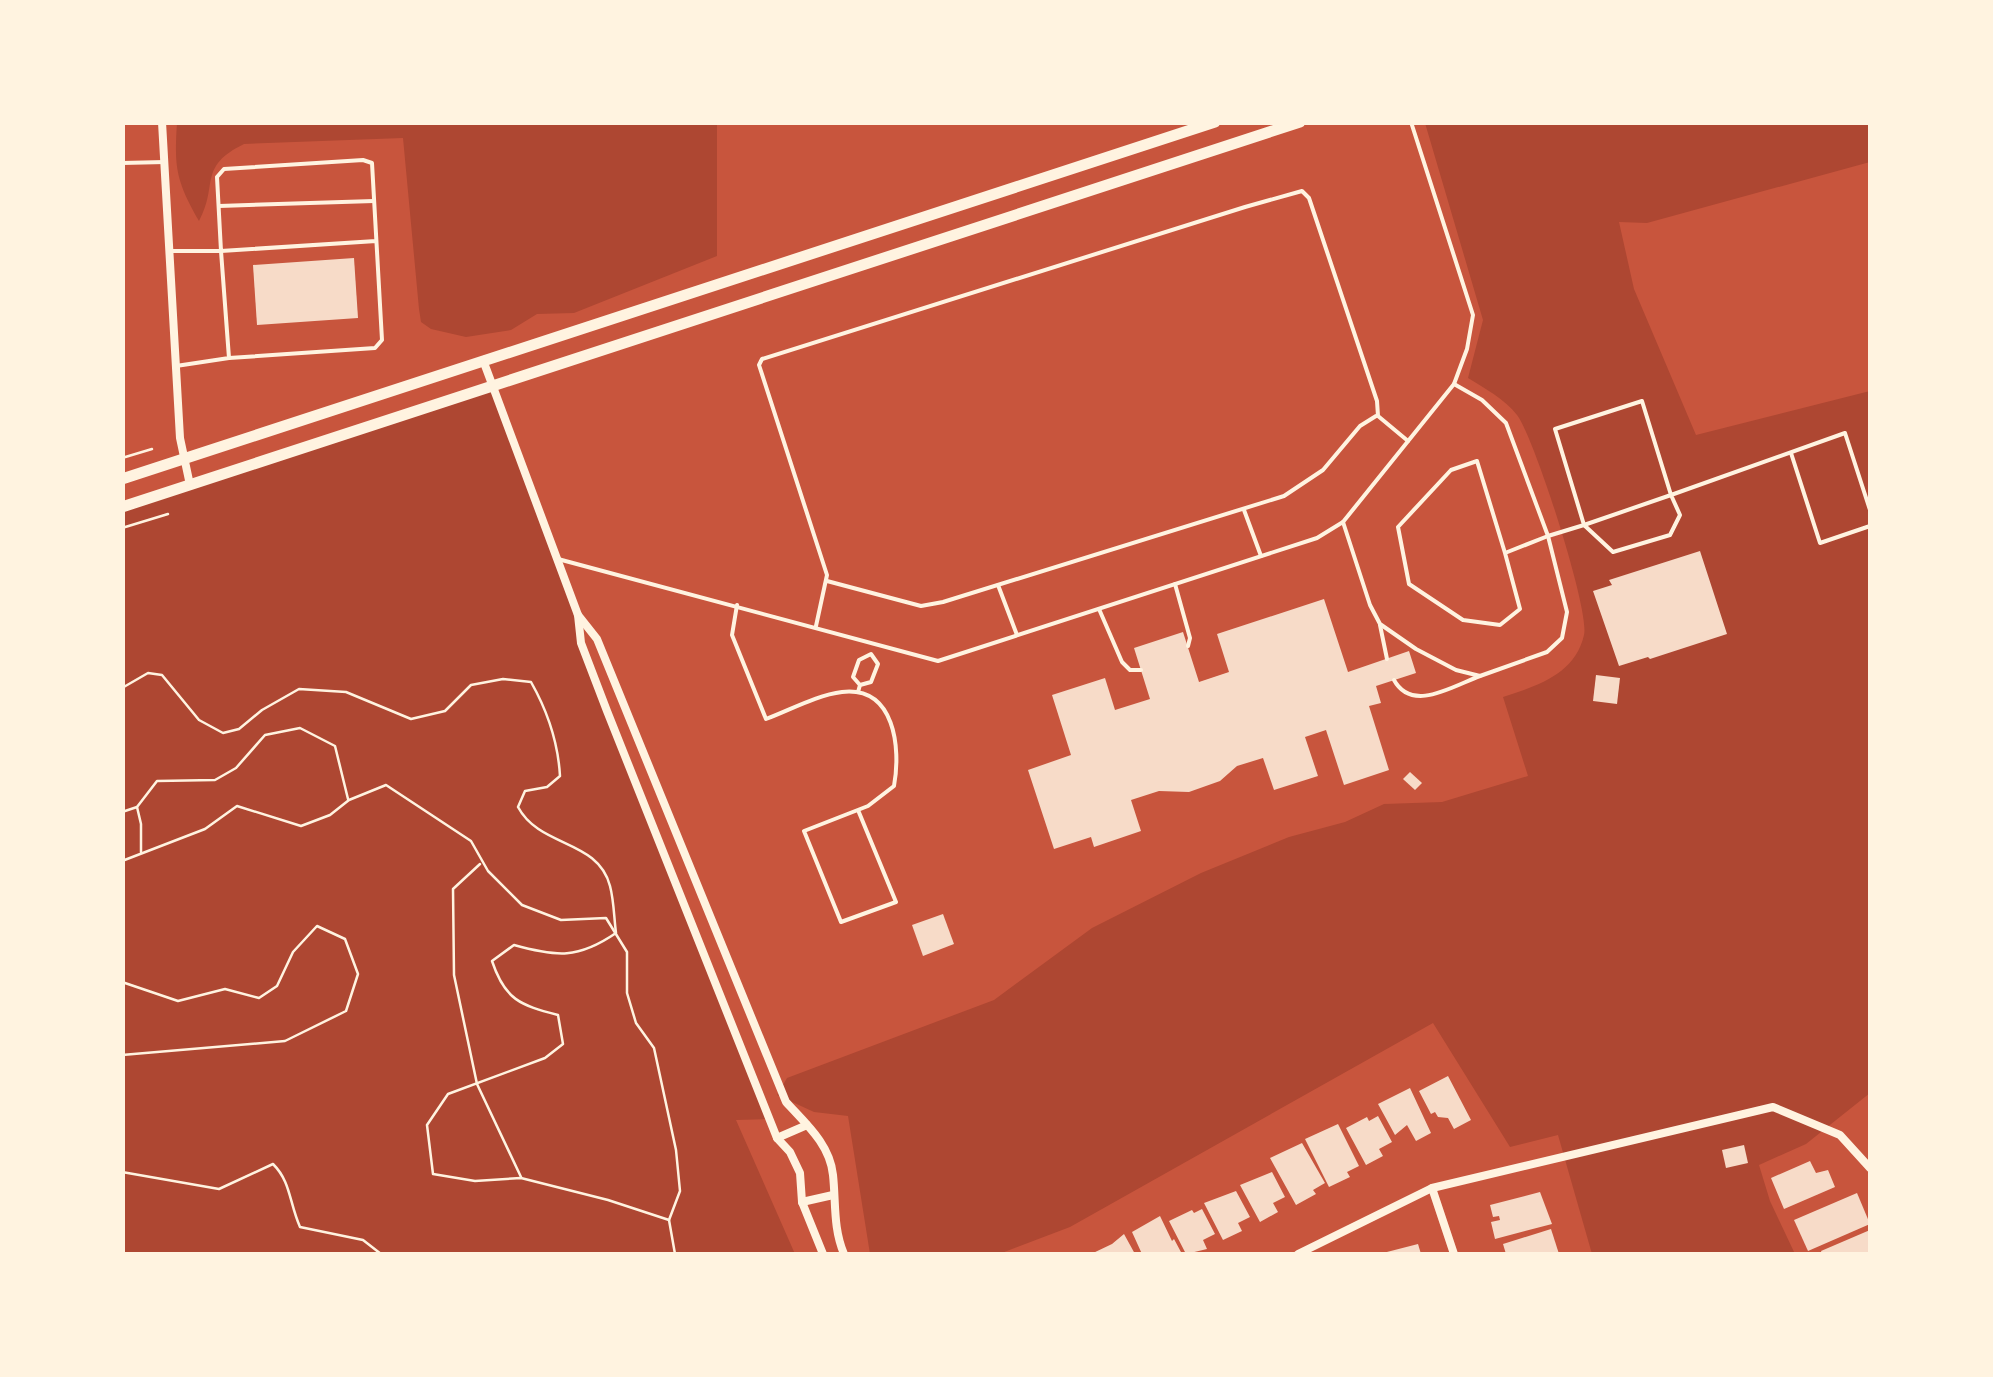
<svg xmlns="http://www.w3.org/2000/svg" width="1993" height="1377" viewBox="0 0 1993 1377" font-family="Rubik,sans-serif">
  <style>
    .green { fill: #ae4732 }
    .building { fill: #f7dbc8 }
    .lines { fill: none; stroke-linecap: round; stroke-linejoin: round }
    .path { stroke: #fff3e0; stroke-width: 2.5 }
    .service { stroke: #fff3e0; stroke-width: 4 }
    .minor { stroke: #fff3e0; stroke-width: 8 }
    .secondary { stroke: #fff3e0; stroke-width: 11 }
  </style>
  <rect width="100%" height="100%" fill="#c8553d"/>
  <g class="green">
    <path d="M177 123H717V256L574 313 537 314 511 330 466 337 431 329 421 322 419 309 403 138 244 144C197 167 219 185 199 221 176 181 174 167 177 123Z"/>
    <path d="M1425 123H1870V162L1647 223 1619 222 1634 289 1696 435 1870 391V1093L1806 1144 1759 1165 1770 1201 1795 1254H1592L1558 1135 1510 1147 1433 1023 1070 1227 999 1254H870L848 1116 814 1112 777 1095 787 1078 994 1000 1092 928 1201 873 1289 837 1345 822 1384 804 1442 802 1528 776 1503 697C1536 686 1575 675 1584 635 1590 610 1534 437 1517 415 1505 399 1484 388 1468 378L1483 320Z"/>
    <polygon points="492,386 574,614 581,643 768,1119 736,1120 795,1254 123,1254 122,507"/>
  </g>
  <g class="building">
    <polygon points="354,258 358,318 257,325 253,265"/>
    <polygon points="1700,551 1727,634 1650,659 1648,657 1619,666 1593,591 1612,585 1609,580"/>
    <polygon points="1324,599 1348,672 1409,651 1416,673 1376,686 1381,703 1369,706 1389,770 1344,785 1326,730 1305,737 1318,776 1274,790 1263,758 1237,766 1220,781 1189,792 1159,791 1131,800 1141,831 1094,847 1091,837 1054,849 1028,770 1071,755 1052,695 1105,678 1115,710 1150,699 1134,648 1183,632 1199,682 1229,672 1217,634"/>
    <polygon points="1596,675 1620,678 1617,704 1593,701"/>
    <polygon points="1410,772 1422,783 1415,790 1403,779"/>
    <polygon points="943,914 954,944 923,956 912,925"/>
    <polygon points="1448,1076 1471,1120 1454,1129 1448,1118 1438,1117 1435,1112 1431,1114 1419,1091"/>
    <polygon points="1410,1088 1431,1133 1416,1141 1407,1125 1395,1135 1378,1104"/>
    <polygon points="1378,1116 1392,1142 1379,1149 1383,1156 1366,1165 1346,1128 1367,1117 1369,1121"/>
    <polygon points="1338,1124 1359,1166 1347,1172 1350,1177 1329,1187 1305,1139"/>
    <polygon points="1302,1143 1325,1183 1313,1190 1316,1194 1296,1205 1270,1158"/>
    <polygon points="1744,1145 1748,1163 1726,1168 1722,1150"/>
    <polygon points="1810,1161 1816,1173 1828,1170 1835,1187 1784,1209 1771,1178"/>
    <polygon points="1272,1172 1285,1197 1273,1203 1278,1212 1260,1222 1240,1185"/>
    <polygon points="1236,1191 1250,1217 1238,1223 1242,1231 1223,1240 1204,1203"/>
    <polygon points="1540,1192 1552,1224 1495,1239 1491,1222 1500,1220 1499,1216 1493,1217 1490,1205"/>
    <polygon points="1857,1193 1870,1224 1808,1251 1794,1220"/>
    <polygon points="1202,1209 1215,1234 1203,1240 1207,1249 1186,1254 1169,1221 1192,1210 1194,1213"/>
    <polygon points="1160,1216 1172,1241 1174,1239 1182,1254 1142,1254 1132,1232"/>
    <polygon points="1551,1229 1559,1254 1506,1254 1503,1244"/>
    <polygon points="1870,1230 1870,1254 1822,1254 1821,1251"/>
    <polygon points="1124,1234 1135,1254 1091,1254 1112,1244"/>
    <polygon points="1418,1244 1421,1254 1383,1254 1383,1253"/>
  </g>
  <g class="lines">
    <g class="path">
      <polyline points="122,458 152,449"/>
      <polyline points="122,528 168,514"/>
      <path d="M122 688 148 673 162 675 199 720 223 733 239 729 262 710 299 689 346 692 411 719 445 711 471 685 503 679 531 682C548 712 558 741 560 776L547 787 525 791 518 807C540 848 598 839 610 886 614 901 614 918 616 933 578 959 557 957 514 945L492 961C505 1000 520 1005 558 1015L563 1044 545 1058 448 1094 427 1125 433 1174 475 1181 521 1178 608 1200 669 1220"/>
      <polyline points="122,782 122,787"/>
      <polyline points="137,807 141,824 141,852"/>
      <polyline points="122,812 137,807 157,781 215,780 236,768 265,735 300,728 335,746 348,799"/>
      <polyline points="122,861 205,829 237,806 301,826 330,815 349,800 386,785 471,841 488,871 522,905 561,920 606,918 627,952 627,993 636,1023 654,1048 676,1150 680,1191 669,1220 675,1254"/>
      <polyline points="480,864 453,889 454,975 477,1084 521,1177"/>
      <polyline points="122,982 178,1001 225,989 259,998 277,986 293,952 317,926 345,939 358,974 346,1011 285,1041 122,1055"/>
      <path d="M122 1172 219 1189 273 1164C291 1182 289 1202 300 1227L363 1240 381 1254"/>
    </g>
    <g class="service">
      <polyline points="122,163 165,162"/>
      <polyline points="219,206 374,201"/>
      <polyline points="171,251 221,251 229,358 176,366"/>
      <polyline points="229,358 375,348 382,340 372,163 363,160 224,169 217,177 221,251 376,241"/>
      <polyline points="1454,384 1482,400 1506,423 1548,536 1505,553 1477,461 1451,470 1398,527 1409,584 1463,620 1500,625 1520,609 1505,553"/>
      <polyline points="1791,453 1820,543 1870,526"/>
      <polyline points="1244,510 1261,556"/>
      <polyline points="1343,522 1370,605 1380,624 1416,649 1456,670 1480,676 1547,652 1562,638 1567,612 1548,536 1584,525 1613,552 1670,535 1680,515 1671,495 1584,525 1555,429 1642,401 1671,495 1845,433 1870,510"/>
      <polyline points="558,559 938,661 1317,538 1343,522 1454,384 1467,349 1473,315 1411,122"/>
      <polyline points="827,581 921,606 943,602 1284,496 1323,470 1360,426 1376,416"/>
      <polyline points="1175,584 1190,638 1188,646"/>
      <polyline points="998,585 1017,635"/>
      <path d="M737 605 732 635 766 719C790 710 817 695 842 692 895 686 901 748 894 786L868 806 804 831 841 922 896 902 858 810"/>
      <polyline points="1099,609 1122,662 1130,670 1141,670"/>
      <polyline points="1380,625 1387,659"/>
      <polyline points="816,626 827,575 759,365 762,359 1245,207 1302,191 1309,198 1377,401 1378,416 1408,441"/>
      <path d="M1394 680C1412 713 1453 686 1480 676"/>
      <polyline points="858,692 860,685 871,682 878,664 871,654 859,660 853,677 860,685"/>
    </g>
    <g class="minor">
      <polyline points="162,122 180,438 190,485"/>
      <polyline points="483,360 578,615 581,643 607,711 777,1138 790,1152 800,1173 802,1202 823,1254"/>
      <path d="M578 615 597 639 786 1102C805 1123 830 1144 833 1175 836 1203 833 1228 844 1254"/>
      <polyline points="777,1138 807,1125"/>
      <polyline points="1432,1188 1454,1254"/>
      <polyline points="802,1202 833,1195"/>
      <polyline points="1298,1254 1432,1188 1773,1107 1840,1135 1870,1168"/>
    </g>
    <g class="secondary">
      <polyline points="122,479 1215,122"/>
      <polyline points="122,507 1300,122"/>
    </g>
  </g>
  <rect width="1993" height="1377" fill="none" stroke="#fff3e0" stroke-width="250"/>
</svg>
